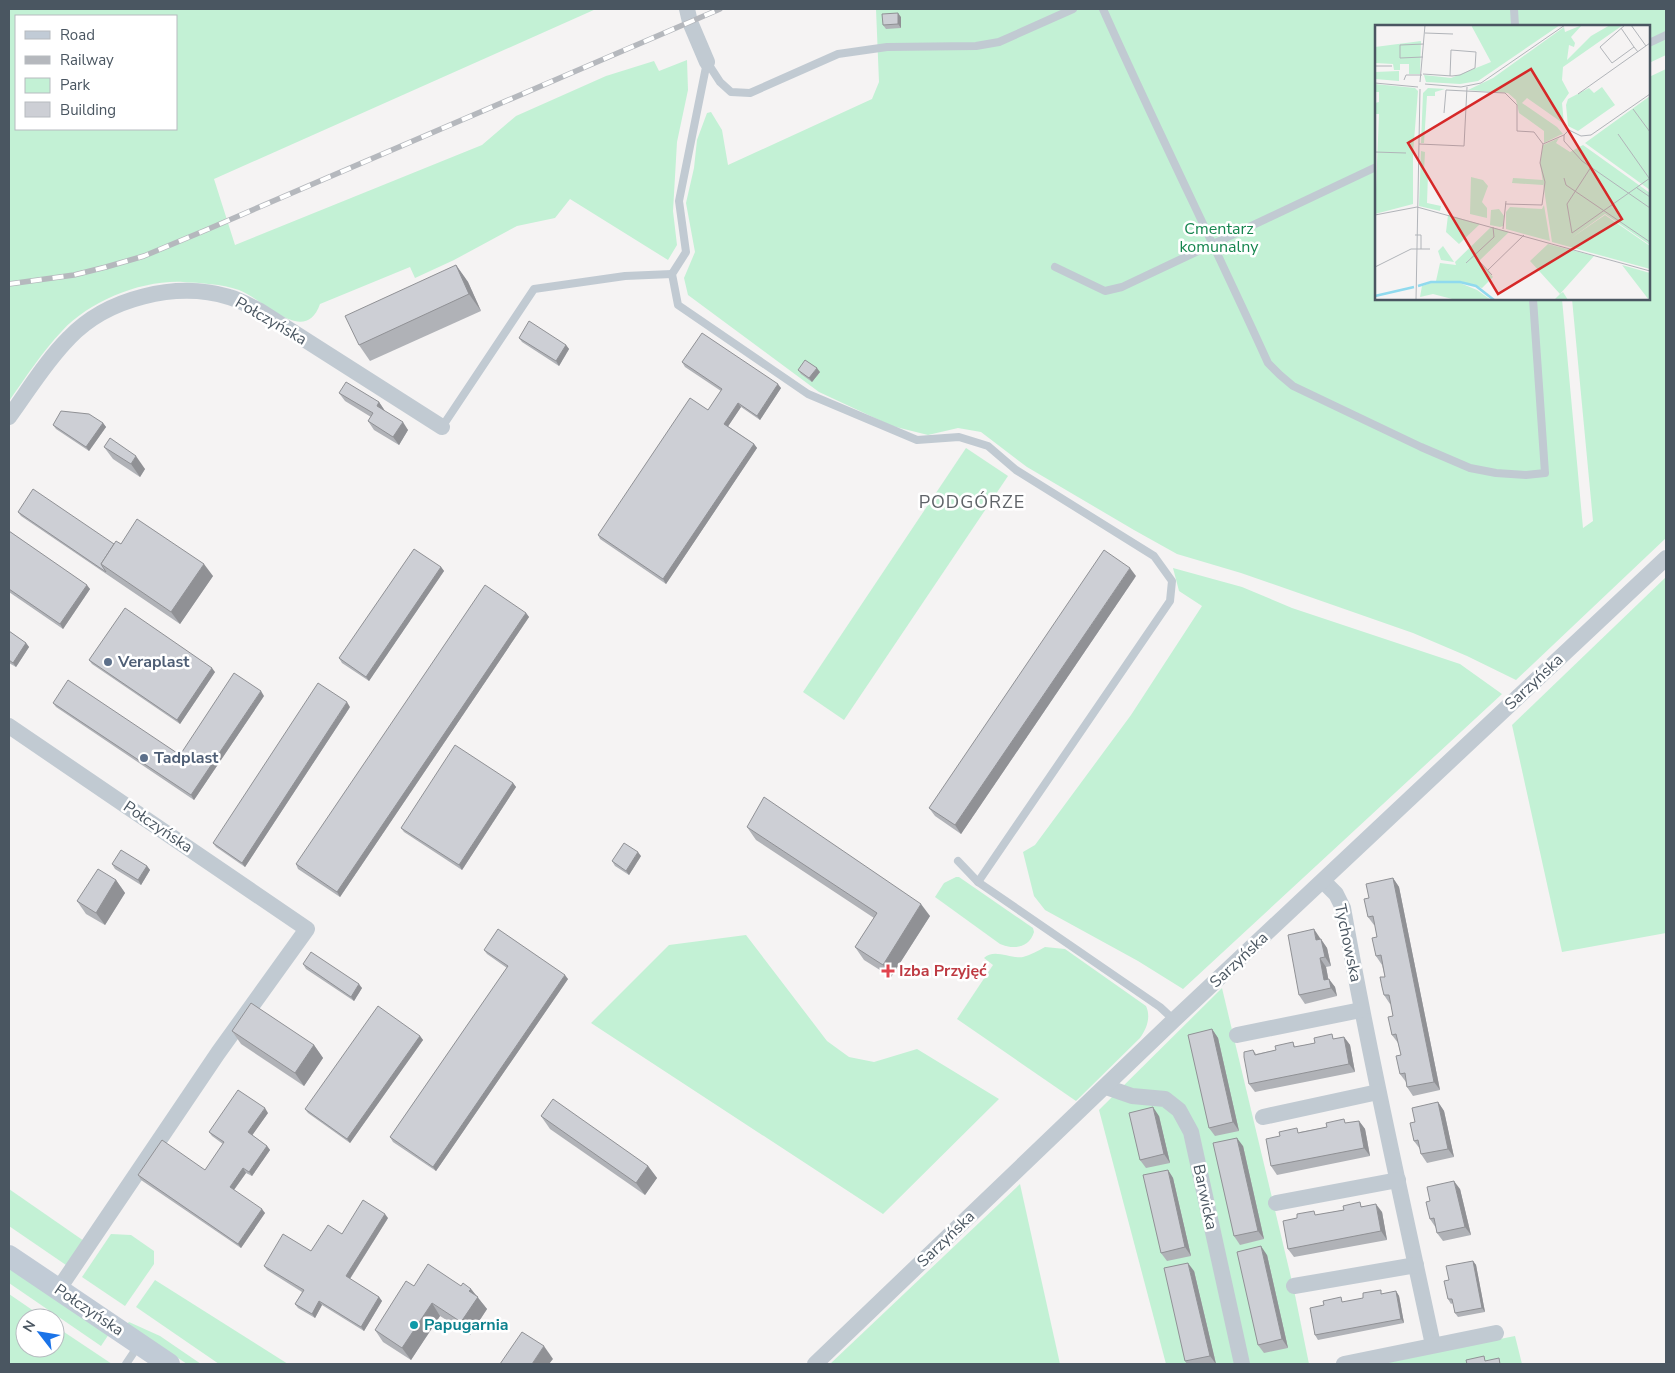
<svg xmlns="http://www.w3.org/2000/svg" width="1675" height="1373" viewBox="0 0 1675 1373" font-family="'Nunito Sans',sans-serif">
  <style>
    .green { fill: #c3f1d5; fill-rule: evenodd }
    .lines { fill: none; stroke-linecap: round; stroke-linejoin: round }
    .service { stroke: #c1cad2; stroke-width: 8 }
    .minor { stroke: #c1cad2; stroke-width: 16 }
    .secondary { stroke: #c1cbd6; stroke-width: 22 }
    .rail-casing { stroke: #b5b8bd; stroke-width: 5.5 }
    .rail { stroke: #fff; stroke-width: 4; stroke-dasharray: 11; stroke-linecap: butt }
    .wall { fill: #b0b2b7 }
    .shaded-wall { fill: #909195 }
    .building { fill: #cdcfd5; stroke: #909195 }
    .service-dot { fill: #5c6f8a; stroke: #fff; stroke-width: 2 }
    .health-dot { fill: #e0444e; stroke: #fff; stroke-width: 2 }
    .culture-dot { fill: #0f9aa8; stroke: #fff; stroke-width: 2 }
    .labels { text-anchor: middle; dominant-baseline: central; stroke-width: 5; stroke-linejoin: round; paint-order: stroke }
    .park-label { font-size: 16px; fill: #17864f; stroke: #fff }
    .street-label { font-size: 16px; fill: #4a5661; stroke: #fff }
    .service-label { font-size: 16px; font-weight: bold; fill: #4e5e75; stroke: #fff; text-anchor: start }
    .health-label { font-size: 16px; font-weight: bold; fill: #be3a42; stroke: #fff; text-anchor: start }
    .culture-label { font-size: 16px; font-weight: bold; fill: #0d838f; stroke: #fff; text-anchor: start }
    .neighbourhood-label { font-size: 18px; letter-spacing: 1px; fill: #5f6368; stroke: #fff }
    .inset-river { fill: none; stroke: #90daee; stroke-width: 2.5 }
    .inset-road { fill: none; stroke: #b1b4b9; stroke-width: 1 }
    .view { fill: #d62828; fill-opacity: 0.15; stroke: #d62828; stroke-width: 2.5 }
    .inset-edge { fill: none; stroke: #4a5661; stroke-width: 2.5 }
  </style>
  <rect width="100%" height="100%" fill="#f5f3f3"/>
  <g class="green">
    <path d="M9 9H596L214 179 235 245 482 145 516 116 606 76 654 61 659 71 687 60 688 90 677 142 673 211 677 245 668 260 570 199 555 218 517 226 454 260 415 278 410 267 320 304C305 347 263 299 239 290 221 284 201 283 183 282 141 280 90 301 62 331 42 352 26 377 9 401ZM16 16H176V129H16Z"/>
    <polygon points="876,9 1666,9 1666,55 1649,63 1649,26 1376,26 1376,299 1562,299 1583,528 1593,521 1572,299 1649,299 1649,77 1666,69 1666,538 1516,680 1467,656 1413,633 1241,573 1177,554 1134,530 1027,467 981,432 958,428 928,435 892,426 819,392 688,295 684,278 695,252 686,203 694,168 697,140 707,113 711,112 722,130 728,165 872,99 879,82"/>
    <polygon points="966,448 1008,476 844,720 803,692"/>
    <polygon points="1173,568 1242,587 1292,608 1460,664 1502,694 1183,989 1138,961 1045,910 1034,896 1023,852 1035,845 1131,715 1202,606 1179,591"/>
    <polygon points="1666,577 1666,933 1562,952 1512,725"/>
    <path d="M956 877H959L1033 928 1034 932C1029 948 1014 950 1000 944L935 897 944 883Z"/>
    <polygon points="746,935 827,1041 849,1057 874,1062 917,1049 999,1099 883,1214 591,1023 669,945"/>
    <path d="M1045 947 1065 949 1146 1006C1151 1017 1147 1028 1140 1038L1076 1101 957 1019 993 965 984 958C994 948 1010 959 1023 957 1030 955 1038 951 1045 947Z"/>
    <polygon points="1222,988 1294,1290 1309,1364 1166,1364 1099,1110"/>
    <polygon points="1020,1184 1060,1364 830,1364"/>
    <polygon points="9,1189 84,1241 66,1265 9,1226"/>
    <polygon points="111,1234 131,1235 154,1251 154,1264 125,1306 82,1277"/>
    <polygon points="9,1266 109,1334 101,1346 9,1283"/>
    <polygon points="155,1280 288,1364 219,1364 136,1307"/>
    <polygon points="9,1294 44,1318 25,1318 25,1348 55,1348 55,1326 112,1364 9,1364"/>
    <polygon points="129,1322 160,1336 201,1364 187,1364 127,1324"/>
    <polygon points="1515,1336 1522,1364 1374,1364"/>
  </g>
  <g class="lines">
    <g class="service">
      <path d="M1103 9C1156 128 1214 244 1268 363L1280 375 1293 386 1421 447 1470 468 1496 473 1526 475 1545 473 1533 299"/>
      <polyline points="1514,9 1515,26"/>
      <polyline points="1649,43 1666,35"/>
      <polyline points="707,62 679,201 686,252 672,274 678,305 808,394 917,440 959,437 988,446 1016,470 1154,556 1172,581 1170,601 978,882"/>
      <polyline points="707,62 720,82 731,92 750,93 838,54 887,47 976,46 999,42 1073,9"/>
      <polyline points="1055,267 1105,291 1122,287 1376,167"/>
      <polyline points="442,427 534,289 625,276 672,274"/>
      <polyline points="958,861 978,882 1160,1007 1174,1020"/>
      <polyline points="126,1364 138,1346"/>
    </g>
    <g class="minor">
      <polyline points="687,9 690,22 707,62"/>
      <path d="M9 417C28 391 46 361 69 338 107 298 176 281 229 297 240 300 250 306 260 311L442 427"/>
      <polyline points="9,726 307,929 218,1053 58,1290"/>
      <path d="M1323 881 1336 894 1343 908C1369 1054 1402 1200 1433 1345"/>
      <polyline points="1237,1035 1361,1010"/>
      <polyline points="1106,1087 1132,1096 1165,1099 1179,1110 1191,1132 1242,1364"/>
      <polyline points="1263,1117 1378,1092"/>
      <polyline points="1276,1203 1398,1180"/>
      <polyline points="1294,1286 1416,1265"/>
      <polyline points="815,1364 1174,1020 1666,558"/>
      <polyline points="1344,1364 1496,1333"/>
    </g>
    <polyline class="secondary" points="9,1256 169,1364"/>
    <defs>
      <polyline id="rail" points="9,284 74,275 106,267 144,256 206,230 720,9"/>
    </defs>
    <use href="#rail" class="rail-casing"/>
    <use href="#rail" class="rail"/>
  </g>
  <g class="wall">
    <polygon points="901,17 901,28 886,29 883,25"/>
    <polygon points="456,265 468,282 481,311 370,361 359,345"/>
    <polygon points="519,338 566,345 569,349 559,366 522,342"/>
    <polygon points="682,362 781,388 760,420 741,407 728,426 754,444 757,448 666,584 600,539 598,535 708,410 721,391 685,367"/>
    <polygon points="798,370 820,372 812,382 801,374"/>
    <polygon points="339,393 379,402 385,411 408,430 399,445 374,430 368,421 371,417 345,401"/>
    <polygon points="103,423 106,427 89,451 56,429 53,425"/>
    <polygon points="104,447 145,469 140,477 113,459"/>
    <polygon points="18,512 114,544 121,544 213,576 180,624 21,516"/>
    <polygon points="9,531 90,589 63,629 9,592"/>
    <polygon points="441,567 444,571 369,681 342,663 339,658"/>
    <polygon points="1136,576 961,834 935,816 929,808"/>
    <polygon points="526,613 529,617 340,897 298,869 296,864"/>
    <polygon points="9,631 26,643 29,647 16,667 9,663"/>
    <polygon points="89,660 215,672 180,724 92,664"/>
    <polygon points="264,696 194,800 56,707 53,703 180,755"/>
    <polygon points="350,707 245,867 216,847 213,843"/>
    <polygon points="513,783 516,787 462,870 404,832 401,828"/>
    <polygon points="747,827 930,916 891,977 864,960 855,947 874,918 756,840"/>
    <polygon points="641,856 629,875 615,866 612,861"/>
    <polygon points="112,864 147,866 150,870 141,885 115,869"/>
    <polygon points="1393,878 1399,887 1440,1090 1413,1096 1407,1087 1406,1082 1400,1074 1401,1055 1398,1043 1392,1035 1393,1016 1391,1004 1390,1004 1384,995 1385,977 1382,965 1376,956 1377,937 1375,925 1374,925 1368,917 1369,898"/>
    <polygon points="116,880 125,893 105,925 86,914 77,901"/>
    <polygon points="1320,938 1321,940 1327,948 1331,966 1326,967 1328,977 1328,979 1335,987 1337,996 1305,1004 1299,995"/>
    <polygon points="484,950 568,979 436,1171 393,1142 390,1137 507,968 487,954"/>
    <polygon points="303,964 362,988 354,1001 306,969"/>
    <polygon points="1212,1029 1218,1038 1239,1131 1215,1136 1209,1128"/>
    <polygon points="232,1031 314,1045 323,1058 304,1086 241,1044"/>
    <polygon points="420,1036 423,1040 350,1143 308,1113 305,1109"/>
    <polygon points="1344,1037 1350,1045 1355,1072 1255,1092 1249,1084 1253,1050 1256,1054 1276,1050 1293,1042 1295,1047"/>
    <polygon points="1438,1102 1444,1111 1454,1157 1427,1163 1421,1154 1420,1149 1414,1141 1415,1122"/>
    <polygon points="268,1113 252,1135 267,1146 270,1150 252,1176 246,1173 234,1190 265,1213 241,1248 141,1180 138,1175 205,1170 223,1144 212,1136 209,1132"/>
    <polygon points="541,1116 648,1166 657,1178 645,1195 550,1129"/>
    <polygon points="1159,1116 1170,1163 1146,1168 1140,1160"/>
    <polygon points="1359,1121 1365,1129 1370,1156 1277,1175 1271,1166 1300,1132"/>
    <polygon points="1243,1146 1264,1239 1240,1245 1234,1236"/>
    <polygon points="1168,1170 1173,1178 1191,1256 1167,1261 1161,1253"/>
    <polygon points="1460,1189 1471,1235 1443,1241 1437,1233 1436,1228 1430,1219 1430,1201"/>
    <polygon points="1363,1206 1382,1212 1387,1240 1294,1257 1288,1249 1317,1215"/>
    <polygon points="388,1218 350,1279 379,1297 382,1301 364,1331 322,1305 315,1318 298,1308 295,1304 302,1292 267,1270 264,1266 311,1251 342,1234"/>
    <polygon points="1267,1255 1288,1348 1264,1353 1258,1345"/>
    <polygon points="1473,1261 1476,1265 1485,1312 1458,1317 1455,1313 1453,1303 1451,1304 1448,1299"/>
    <polygon points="1194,1271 1216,1364 1187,1364 1185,1361"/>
    <polygon points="414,1286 461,1286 471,1289 487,1309 470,1335 440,1316 411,1360 383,1342 375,1330"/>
    <polygon points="1396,1291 1399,1296 1404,1323 1318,1340 1315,1335 1384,1294"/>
  </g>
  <g class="shaded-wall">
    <polygon points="898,13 901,17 901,28 898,24"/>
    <polygon points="456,265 468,282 481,311 469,294"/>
    <polygon points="566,345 569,349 559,366 556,361"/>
    <polygon points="817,368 820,372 812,382 809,378"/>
    <polygon points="778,384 781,388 760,420 757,416"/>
    <polygon points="379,402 385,411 377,406"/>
    <polygon points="738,403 741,407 727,428 724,424"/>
    <polygon points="403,422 408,430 399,445 393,437"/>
    <polygon points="103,423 106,427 89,451 86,447"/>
    <polygon points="754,444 757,448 666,584 663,579"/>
    <polygon points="136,456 145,469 140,477 131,464"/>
    <polygon points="204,564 213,576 180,624 171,612"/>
    <polygon points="441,567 444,571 369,681 366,677"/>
    <polygon points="1130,568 1136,576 961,834 955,825"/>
    <polygon points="87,585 90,589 63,629 60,624"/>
    <polygon points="526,613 529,617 340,897 337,892"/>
    <polygon points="26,643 29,647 16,667 13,663"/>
    <polygon points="212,668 215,672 180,724 177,720"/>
    <polygon points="261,691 264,696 194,800 191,795"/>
    <polygon points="347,702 350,707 245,867 242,863"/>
    <polygon points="513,783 516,787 462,870 459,865"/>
    <polygon points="638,852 641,856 629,875 626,871"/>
    <polygon points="147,866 150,870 141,885 138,880"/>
    <polygon points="1393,878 1399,887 1440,1090 1434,1082"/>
    <polygon points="116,880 125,893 105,925 96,913"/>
    <polygon points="921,904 930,916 891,977 883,965"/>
    <polygon points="1314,929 1320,938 1322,949 1316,940"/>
    <polygon points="1321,939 1327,948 1331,966 1325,957"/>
    <polygon points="1320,958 1326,967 1330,988 1324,980"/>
    <polygon points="565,975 568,979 436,1171 433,1167"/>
    <polygon points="1329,979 1335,987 1337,996 1331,988"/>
    <polygon points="359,984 362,988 354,1001 351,997"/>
    <polygon points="1212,1029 1218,1038 1239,1131 1233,1122"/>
    <polygon points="420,1036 423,1040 350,1143 347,1139"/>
    <polygon points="1344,1037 1350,1045 1355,1072 1349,1064"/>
    <polygon points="314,1045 323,1058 304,1086 295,1073"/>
    <polygon points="1438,1102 1444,1111 1454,1157 1448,1149"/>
    <polygon points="1153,1107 1159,1116 1170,1163 1164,1154"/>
    <polygon points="265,1108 268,1113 251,1137 248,1132"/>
    <polygon points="1359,1121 1365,1129 1370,1156 1364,1148"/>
    <polygon points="1237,1138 1243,1146 1264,1239 1258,1231"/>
    <polygon points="267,1146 270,1150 252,1176 249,1172"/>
    <polygon points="648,1166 657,1178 645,1195 636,1183"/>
    <polygon points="243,1168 246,1173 233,1191 230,1187"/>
    <polygon points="1168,1170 1173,1178 1191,1256 1185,1247"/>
    <polygon points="1454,1181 1460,1189 1471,1235 1465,1227"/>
    <polygon points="1376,1204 1382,1212 1387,1240 1381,1231"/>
    <polygon points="262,1209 265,1213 241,1248 238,1244"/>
    <polygon points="385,1214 388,1218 349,1280 346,1276"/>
    <polygon points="1261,1246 1267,1255 1288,1348 1282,1339"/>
    <polygon points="1473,1261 1476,1265 1485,1312 1482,1308"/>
    <polygon points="1188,1263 1194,1271 1216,1364 1210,1356"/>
    <polygon points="471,1289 487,1309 470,1335 461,1322 469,1291"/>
    <polygon points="1396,1291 1399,1296 1404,1323 1401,1319"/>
    <polygon points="379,1297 382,1301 364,1331 361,1327"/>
    <polygon points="319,1301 322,1305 315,1318 312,1314"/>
    <polygon points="432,1303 440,1316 411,1360 402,1348"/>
    <polygon points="544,1346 553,1359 549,1364 532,1364"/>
  </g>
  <g class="building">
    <polygon points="898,13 898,24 883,25 882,14"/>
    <polygon points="456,265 469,294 359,345 345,316"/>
    <polygon points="529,321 566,345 556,361 519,338"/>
    <polygon points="702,333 778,384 757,416 738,403 724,424 754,444 663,579 598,535 690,398 708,410 722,389 682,362"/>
    <polygon points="805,360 817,368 809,378 798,370"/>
    <polygon points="346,382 379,402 377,406 403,422 393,437 368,421 373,413 339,393"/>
    <polygon points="61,411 89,414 103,423 86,447 53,425"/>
    <polygon points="110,438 136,456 131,464 104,447"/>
    <polygon points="33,489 114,544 101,564 106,572 18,512"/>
    <polygon points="137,519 204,564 171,612 101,564 116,541 121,544"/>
    <polygon points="9,531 87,585 60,624 9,589"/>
    <polygon points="414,549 441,567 366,677 339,658"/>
    <polygon points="1104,550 1130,568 955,825 929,808"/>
    <polygon points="485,585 526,613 337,892 296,864"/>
    <polygon points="125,608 212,668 177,720 89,660"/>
    <polygon points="9,631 26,643 13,663 9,660"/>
    <polygon points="234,673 261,691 191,795 53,703 68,680 180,755"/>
    <polygon points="318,683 347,702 242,863 213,843"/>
    <polygon points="455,745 513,783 459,865 401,828"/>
    <polygon points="764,797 921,904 883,965 855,947 877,913 747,827"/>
    <polygon points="624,843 638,852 626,871 612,861"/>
    <polygon points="121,850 147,866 138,880 112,864"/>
    <polygon points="98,869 116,880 96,913 77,901"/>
    <polygon points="1393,878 1434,1082 1407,1087 1405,1073 1400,1074 1396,1056 1401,1055 1396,1034 1392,1035 1388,1017 1393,1016 1389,995 1384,995 1382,987 1380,977 1385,977 1381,955 1376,956 1372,938 1377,937 1373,916 1368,917 1364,899 1369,898 1366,884"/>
    <polygon points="498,929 565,975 433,1167 390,1137 508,966 484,950"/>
    <polygon points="1314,929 1316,940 1321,939 1325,957 1320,958 1324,980 1329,979 1331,988 1299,995 1288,935"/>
    <polygon points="311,952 359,984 351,997 303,964"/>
    <polygon points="251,1003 314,1045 295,1073 232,1031"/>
    <polygon points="378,1006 420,1036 347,1139 305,1109"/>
    <polygon points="1212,1029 1233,1122 1209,1128 1188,1035"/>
    <polygon points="1332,1034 1333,1039 1344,1037 1349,1064 1249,1084 1244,1057 1244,1052 1253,1050 1255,1055 1276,1050 1275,1046 1293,1042 1294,1047 1305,1045 1315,1043 1314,1038"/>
    <polygon points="238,1090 265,1108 248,1132 267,1146 249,1172 243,1168 230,1187 262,1209 238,1244 138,1175 162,1140 205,1170 224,1142 209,1132"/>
    <polygon points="553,1099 648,1166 636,1183 541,1116"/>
    <polygon points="1438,1102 1448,1149 1421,1154 1418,1140 1414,1141 1410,1123 1415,1122 1412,1108"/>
    <polygon points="1153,1107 1164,1154 1140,1160 1129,1113"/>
    <polygon points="1344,1119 1345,1123 1359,1121 1364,1148 1271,1166 1266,1139 1280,1136 1279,1132 1297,1128 1298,1133 1327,1127 1326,1123"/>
    <polygon points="1237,1138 1258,1231 1234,1236 1213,1143"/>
    <polygon points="1168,1170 1185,1247 1161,1253 1143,1175"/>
    <polygon points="1454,1181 1465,1227 1437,1233 1434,1218 1430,1219 1428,1211 1426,1202 1430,1201 1427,1187"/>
    <polygon points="363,1200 385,1214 346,1276 379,1297 361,1327 319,1301 312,1314 295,1304 304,1290 264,1266 283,1234 311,1251 328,1225 342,1234"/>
    <polygon points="1360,1202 1361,1207 1376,1204 1381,1231 1288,1249 1283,1221 1297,1218 1297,1214 1314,1211 1315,1215 1344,1210 1343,1206"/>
    <polygon points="1261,1246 1282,1339 1258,1345 1237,1252"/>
    <polygon points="1473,1261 1482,1308 1455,1313 1452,1299 1448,1299 1444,1281 1449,1280 1446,1266"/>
    <polygon points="1188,1263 1210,1356 1185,1361 1164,1268"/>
    <polygon points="428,1264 461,1286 463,1283 471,1289 469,1291 478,1297 461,1322 432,1303 402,1348 375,1330 406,1281 414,1286"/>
    <polygon points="1381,1290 1381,1294 1396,1291 1401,1319 1315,1335 1310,1308 1324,1305 1323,1301 1341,1297 1342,1302 1363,1298 1363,1293"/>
    <polygon points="522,1332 544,1346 532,1364 500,1364"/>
    <polygon points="1484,1356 1485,1361 1499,1358 1500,1364 1467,1364 1466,1360"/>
  </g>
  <g class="service-dot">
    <circle cx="108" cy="662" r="5"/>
    <circle cx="144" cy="758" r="5"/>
  </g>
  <path class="health-dot" d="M885.5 963.5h5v5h5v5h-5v5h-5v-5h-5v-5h5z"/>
  <circle class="culture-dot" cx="414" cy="1325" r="5"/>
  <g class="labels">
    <g class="park-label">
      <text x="1219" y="229">Cmentarz<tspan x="1219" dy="18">komunalny</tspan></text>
    </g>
    <g class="street-label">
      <text transform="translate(271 321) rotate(30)">Połczyńska</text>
      <text transform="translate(1534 682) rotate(-43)">Sarzyńska</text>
      <text transform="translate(158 827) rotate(34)">Połczyńska</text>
      <text transform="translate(1348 943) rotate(78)">Tychowska</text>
      <text transform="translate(1239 960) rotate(-43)">Sarzyńska</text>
      <text transform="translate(1205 1197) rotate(78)">Barwicka</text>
      <text transform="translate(946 1239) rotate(-44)">Sarzyńska</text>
      <text transform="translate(89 1310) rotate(34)">Połczyńska</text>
    </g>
    <g class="service-label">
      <text x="118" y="662">Veraplast</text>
      <text x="154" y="758">Tadplast</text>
    </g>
    <g class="health-label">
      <text x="899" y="971">Izba Przyjęć</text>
    </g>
    <g class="culture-label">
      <text x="424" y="1325">Papugarnia</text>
    </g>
    <g class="neighbourhood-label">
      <text x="972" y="502">PODGÓRZE</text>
    </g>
  </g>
  <g transform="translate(1375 25)">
    <rect width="275" height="275" fill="#f5f3f3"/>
    <path d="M96 0H185L103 56 85 59 51 57 49 50 76 53 116 37ZM207 0 196 12 200 18 199 22 194 20 192 35 216 11 235 0H248L188 42 187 55 194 68 187 78 189 99 152 73 147 78 182 102 188 109 185 110 169 118V106L144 88 141 75 133 68 93 65 118 53 189 2 190 7ZM46 16 45 49H34V39H25V45H19L18 39 0 38V22ZM24 46V56L0 54V47ZM0 59 40 63 43 66 38 128V179L0 189 4 89H0V78L4 77V67H0ZM227 62 240 80 203 106 193 101 191 80 193 74 214 63 219 68ZM53 63 91 65 70 64 60 67V71H52L49 118H46L48 68ZM275 71V165L210 118ZM184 113 181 118 195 127 208 120 275 168V220L230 189 195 214 230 190 275 221V244L177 217 165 138 168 120ZM46 126 50 127 49 148 53 149 52 178 66 181 65 186 44 181ZM96 152 108 155 113 161 107 177 112 183V193L95 189ZM138 153 168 155V160L137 158ZM169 180 175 216 131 204V187L135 182 167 184ZM124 184 129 191 128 201 125 202 115 200 116 185ZM73 190 105 199 84 219 71 207ZM116 202 134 207 104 236 118 252 107 263 85 256H61L65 238 81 240 80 237ZM173 219 219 231 185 269 188 267 193 275H179L185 269 155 236ZM68 221 79 237 66 235 63 226ZM247 240 275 248V275H274ZM56 258H85L102 265 116 275H81L58 269 45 272 47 261Z" fill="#c3f1d5"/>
    <path class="inset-river" d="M43 261 56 257H85L101 261 119 275M0 271 39 262"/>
    <path class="inset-road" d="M250 0 225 22 237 38 259 22 263 27M256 0 271 21M246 3 259 22M50 8 78 9M48 32 25 33V20L49 19M0 41H17M48 49 77 51 85 50 100 43 101 27 76 25 75 51M29 55 31 50H47M45 57 50 0M0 58 43 62M50 59 86 62 106 58 190 0M203 69 275 18M258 84 275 107M69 88 71 65 130 68 142 80V106L159 107 168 119M243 109 274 153M189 110V116L207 136 275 183M44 119 89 121 92 62M0 127 31 128M216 142 192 179 197 208 275 153M189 153 191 160 275 217M262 163 275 172M130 179 167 180 170 157 165 138 168 119 189 110 194 105 206 111 216 110 275 69M0 190 42 182 275 246M128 204 131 176M40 210H46V224M104 236 117 250M91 238 119 212 118 202M0 242 36 224H55M113 245 149 210M41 275 45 64"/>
    <path class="view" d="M156 44 247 194 123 269 33 118Z"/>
    <rect width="275" height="275" class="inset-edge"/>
  </g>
  <rect width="1675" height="1373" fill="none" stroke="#4a5661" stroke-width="20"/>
  <rect x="15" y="15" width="162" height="115" fill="#ffffff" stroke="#b7bbc0"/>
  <rect x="25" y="31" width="25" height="8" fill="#c1cbd6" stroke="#b7bbc0"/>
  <text x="60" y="40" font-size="15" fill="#4a5661">Road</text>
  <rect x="25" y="56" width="25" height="8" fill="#b5b8bd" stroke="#b7bbc0"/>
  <text x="60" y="65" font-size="15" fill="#4a5661">Railway</text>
  <rect x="25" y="78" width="25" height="15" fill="#c3f1d5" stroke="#b7bbc0"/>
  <text x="60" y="90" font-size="15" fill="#4a5661">Park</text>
  <rect x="25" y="102" width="25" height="15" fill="#cdcfd5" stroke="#b7bbc0"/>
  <text x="60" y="115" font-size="15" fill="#4a5661">Building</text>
  <g transform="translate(40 1333) rotate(301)"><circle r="24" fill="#ffffff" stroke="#b7bbc0"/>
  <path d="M0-4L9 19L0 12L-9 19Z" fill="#1a73e8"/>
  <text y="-8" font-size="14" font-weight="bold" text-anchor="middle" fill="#4a5661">N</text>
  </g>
</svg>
